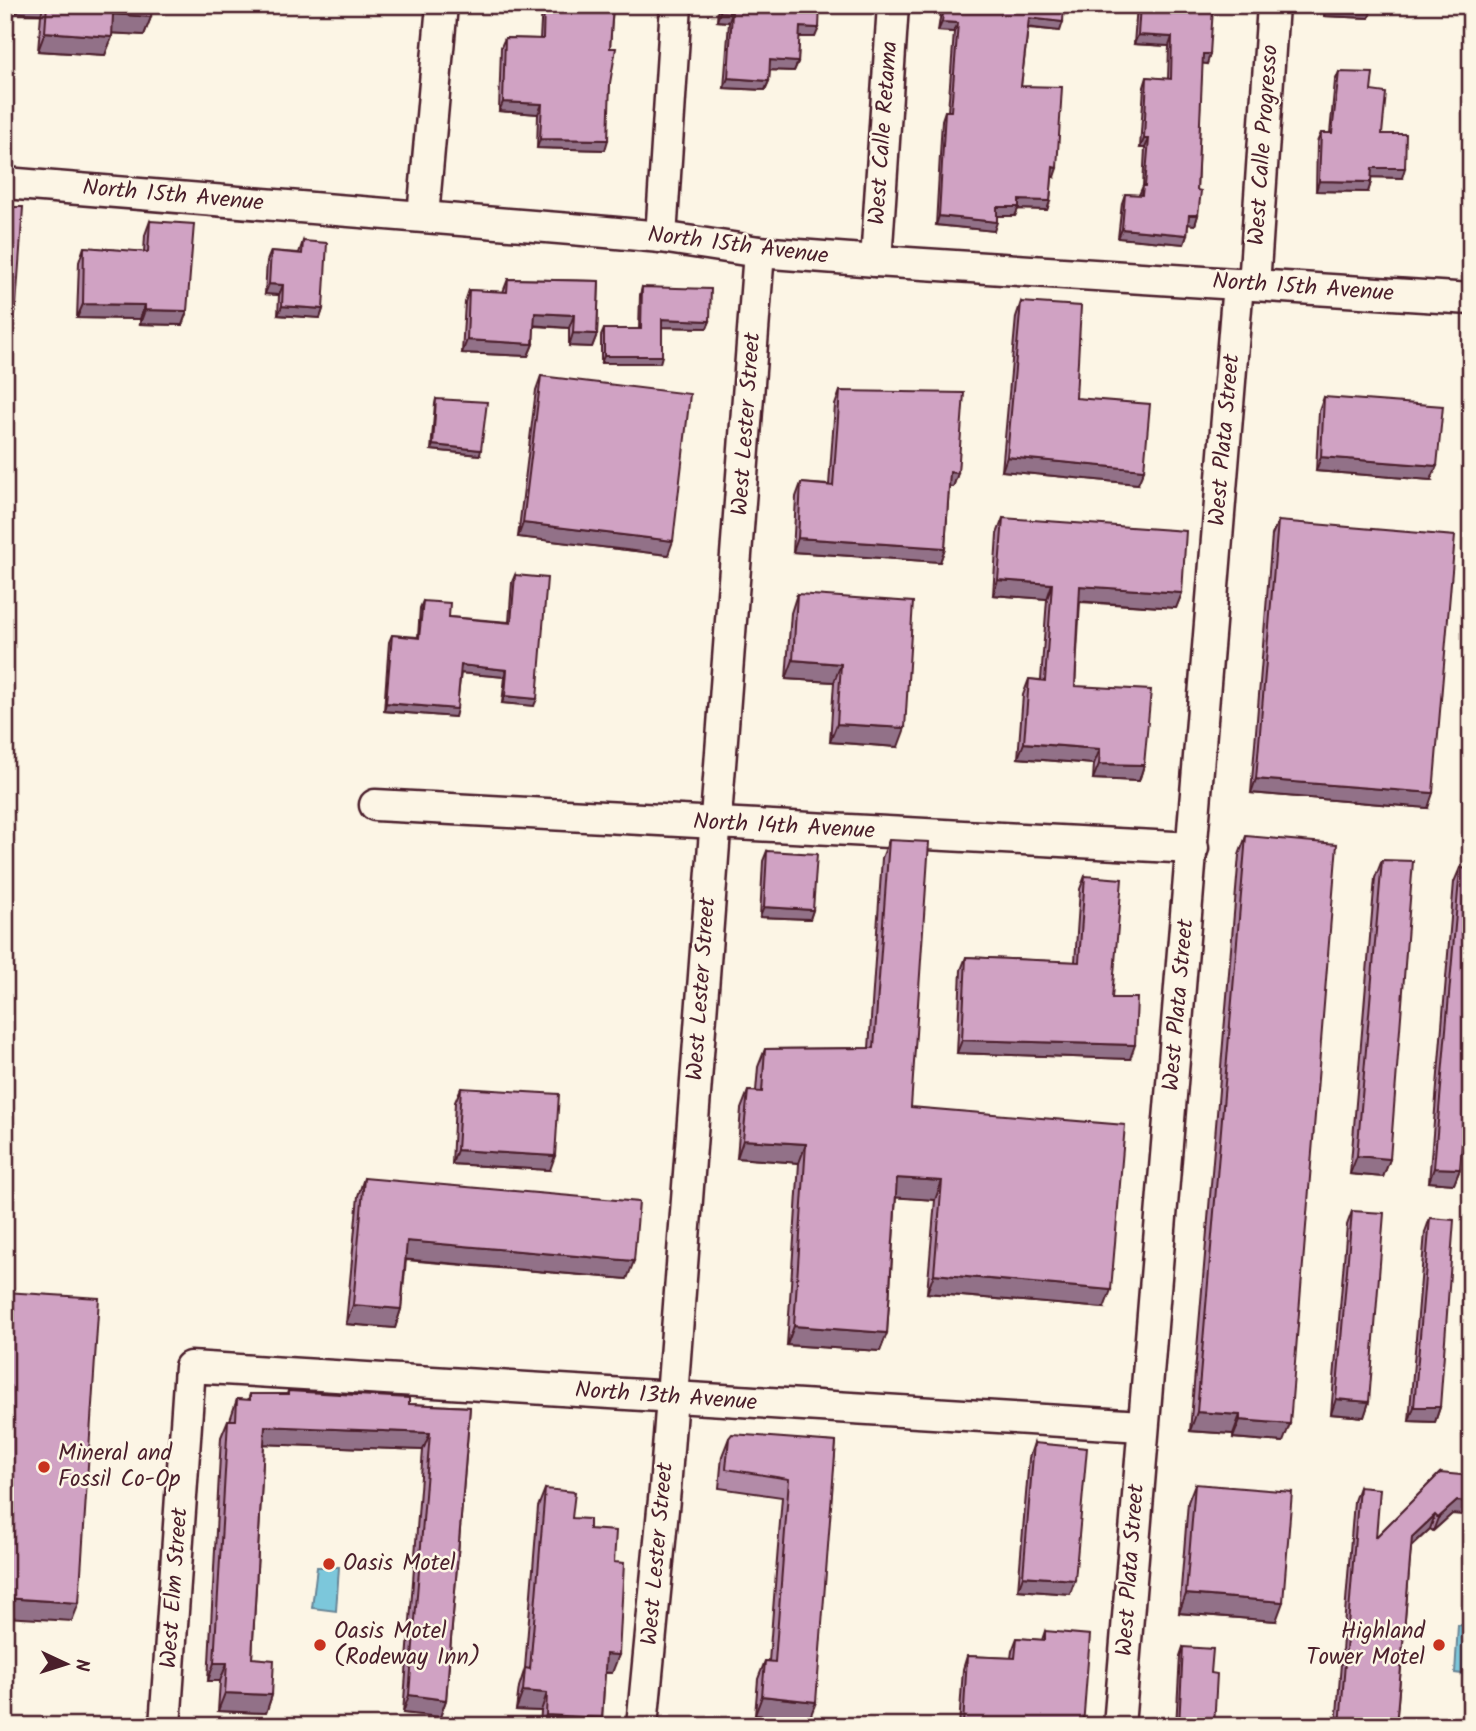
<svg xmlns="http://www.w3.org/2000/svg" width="1476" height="1731" viewBox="0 0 1476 1731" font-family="Kalam,sans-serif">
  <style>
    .water { fill: #7cc7db; stroke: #688495; stroke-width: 2 }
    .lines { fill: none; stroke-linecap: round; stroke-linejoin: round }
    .street-casing { stroke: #4a1f2b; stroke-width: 35 }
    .street { stroke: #fcf5e5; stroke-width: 30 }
    .wall { fill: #b38ba8; stroke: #4a1f2b; stroke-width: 2 }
    .shaded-wall { fill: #927188; stroke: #4a1f2b; stroke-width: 2 }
    .building { fill: #d0a2c3; stroke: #4a1f2b; stroke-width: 2 }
    .poi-dot { fill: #c8321e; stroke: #fcf5e5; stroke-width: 2.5 }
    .labels { text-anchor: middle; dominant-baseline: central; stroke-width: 5; stroke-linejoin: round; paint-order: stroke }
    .street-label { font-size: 23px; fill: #4a1f2b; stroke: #fcf5e5 }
    .poi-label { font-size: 23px; fill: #4a1f2b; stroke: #fcf5e5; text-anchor: start }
  </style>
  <rect width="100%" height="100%" fill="#fcf5e5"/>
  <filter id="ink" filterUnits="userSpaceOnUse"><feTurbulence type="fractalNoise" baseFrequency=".0143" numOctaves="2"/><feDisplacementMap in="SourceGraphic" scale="14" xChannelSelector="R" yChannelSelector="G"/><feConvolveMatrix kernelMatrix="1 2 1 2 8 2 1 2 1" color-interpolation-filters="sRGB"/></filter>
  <g filter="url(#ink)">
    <g class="water">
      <polygon points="317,1567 339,1567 336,1611 312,1608"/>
      <polygon points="1458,1625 1471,1626 1471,1675 1455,1673"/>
    </g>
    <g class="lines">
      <defs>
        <g id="street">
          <polyline points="5,183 595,231 661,237 759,252 876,261 1471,299"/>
          <polyline points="423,216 442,5"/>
          <polyline points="661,237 676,5"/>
          <polyline points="876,261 893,5"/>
          <polyline points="1254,285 1273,5"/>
          <polyline points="375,805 1193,848"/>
          <polyline points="165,1726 190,1367 1142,1426"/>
          <polyline points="642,1726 665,1489 759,252"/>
          <polyline points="1119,1726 1238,284"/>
        </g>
      </defs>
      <use href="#street" class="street-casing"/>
      <use href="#street" class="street"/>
    </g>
    <g class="wall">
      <polygon points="5,5 152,5 151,17 144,35 112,33 112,37 105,55 38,51 41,14"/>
      <polygon points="542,5 613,5 610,48 610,83 605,150 537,148 538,114 499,111 501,47 505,38 540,39"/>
      <polygon points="718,5 820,5 815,37 799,37 798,62 794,71 770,70 769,81 765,90 724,88 729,22 717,21"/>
      <polygon points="942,5 1064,5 1060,31 1028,28 1021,86 1054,177 1052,176 1050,201 1047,210 1018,209 1015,216 997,216 994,231 936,225 942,120 945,111 948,111 954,32 938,31"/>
      <polygon points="1137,5 1205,5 1210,54 1207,64 1202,63 1197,190 1198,215 1195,225 1188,224 1187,235 1184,244 1118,238 1122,203 1125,194 1139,195 1143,186 1145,148 1140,148 1144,87 1147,77 1168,79 1169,46 1134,44"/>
      <polygon points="1324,5 1372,5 1369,18 1324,16"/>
      <polygon points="1339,72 1371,91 1382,134 1402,178 1371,177 1371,182 1368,192 1316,191 1317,142 1321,133 1330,133 1335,81"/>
      <polygon points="1471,146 1471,186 1468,186 1469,150"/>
      <polygon points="150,221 187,311 182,325 140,324 140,319 77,318 79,262 84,247 144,252 145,235"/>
      <polygon points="303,241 323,309 320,318 278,315 279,295 265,294 267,261 271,251 299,253"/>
      <polygon points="508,279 599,281 597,334 592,347 569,346 569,328 534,326 533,344 528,356 462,353 465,302 469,290 503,292"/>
      <polygon points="642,287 710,321 707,328 662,327 660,363 601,363 601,336 604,329 639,329 640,295"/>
      <polygon points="1021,302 1076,398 1138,484 1002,471 1016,317"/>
      <polygon points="541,376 668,555 518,537 536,390"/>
      <polygon points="840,391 958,473 953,487 949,487 945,548 940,562 793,552 796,497 801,483 829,485 835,405"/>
      <polygon points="1324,397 1431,480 1316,471 1319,411"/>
      <polygon points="436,399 480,455 431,450 435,404"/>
      <polygon points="1003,518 1182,593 1176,608 1080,602 1075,686 1144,765 1139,781 1093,779 1094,764 1018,758 1023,695 1029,679 1041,680 1047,599 993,595 997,534"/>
      <polygon points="1278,521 1428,808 1251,793 1272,535"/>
      <polygon points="515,575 534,706 502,703 505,677 461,673 455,717 384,711 389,642 392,635 418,637 420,608 423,601 449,617 509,622 512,582"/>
      <polygon points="797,594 898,747 830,742 834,682 786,679 791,613"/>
      <polygon points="1246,836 1283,1442 1233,1438 1233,1434 1190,1431 1239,855"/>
      <polygon points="889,840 911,1107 1104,1308 927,1293 935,1200 896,1197 887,1333 880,1351 787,1345 799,1163 737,1158 741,1109 748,1091 756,1091 758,1067 765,1049 869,1048 882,858"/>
      <polygon points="767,851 813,910 810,919 760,917 763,861"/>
      <polygon points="1382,860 1390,1159 1383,1177 1350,1174 1375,878"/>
      <polygon points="1460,868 1460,1169 1454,1184 1429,1182 1454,882"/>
      <polygon points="1085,876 1112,998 1130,1059 957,1053 961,970 966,957 1075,962 1080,889"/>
      <polygon points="461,1088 550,1170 452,1164 455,1102"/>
      <polygon points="364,1178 627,1279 406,1260 401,1309 395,1328 346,1324 358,1196"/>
      <polygon points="1352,1211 1369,1402 1364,1417 1331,1414 1347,1225"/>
      <polygon points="1430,1218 1440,1407 1435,1422 1409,1421 1425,1232"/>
      <polygon points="288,1391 409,1404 470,1407 446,1700 440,1717 403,1713 423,1450 264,1444 252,1658 272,1695 266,1713 218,1711 220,1681 208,1681 221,1437 228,1420 230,1420 237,1399 248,1400 250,1394 287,1394"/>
      <polygon points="729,1438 836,1442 809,1720 755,1715 758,1679 765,1661 769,1661 782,1497 719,1488 722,1456"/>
      <polygon points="1034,1443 1070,1594 1018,1590 1029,1458"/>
      <polygon points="1440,1473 1452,1514 1433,1531 1430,1529 1411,1547 1396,1726 1336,1726 1354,1501 1359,1487 1376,1537"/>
      <polygon points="1195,1484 1276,1621 1179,1613 1188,1502"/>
      <polygon points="545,1489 572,1518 589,1529 614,1562 612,1673 605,1673 602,1718 599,1726 540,1726 541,1711 516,1710 519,1687 525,1668 538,1507"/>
      <polygon points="1045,1631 1083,1726 959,1726 963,1669 967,1656 1011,1658 1012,1651 1017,1638 1042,1640"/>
      <polygon points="1183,1647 1211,1673 1214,1726 1176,1726 1180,1656"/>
    </g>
    <g class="shaded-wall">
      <polygon points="5,5 44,5 41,14 5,12"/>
      <polygon points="1327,7 1372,8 1369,18 1324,16"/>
      <polygon points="720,12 732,13 729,22 717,21"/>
      <polygon points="113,14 151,17 144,35 107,33"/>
      <polygon points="1029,18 1063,22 1060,31 1025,27"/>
      <polygon points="942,22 958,23 954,32 938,31"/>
      <polygon points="800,27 819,28 815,37 797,37"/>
      <polygon points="45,32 112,37 105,55 38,51"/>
      <polygon points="1138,35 1172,37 1169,46 1134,44"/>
      <polygon points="1203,54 1210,54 1207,64 1199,63"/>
      <polygon points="770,60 798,62 794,71 767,70"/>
      <polygon points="728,78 769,81 765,90 724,88"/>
      <polygon points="503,102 542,104 538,114 499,111"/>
      <polygon points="540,139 608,140 605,150 537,148"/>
      <polygon points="1144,139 1149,139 1145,148 1140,148"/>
      <polygon points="1053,167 1057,168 1054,177 1050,176"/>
      <polygon points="1372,168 1405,168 1402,178 1368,177"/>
      <polygon points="1319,181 1371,182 1368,192 1316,191"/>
      <polygon points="1019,200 1050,201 1047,210 1018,209 1015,216 994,216 997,207"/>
      <polygon points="1189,215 1198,215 1195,225 1186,224"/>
      <polygon points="939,216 997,222 994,231 936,225"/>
      <polygon points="1122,229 1187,235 1184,244 1118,238"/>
      <polygon points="269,284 283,285 279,295 265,294"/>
      <polygon points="83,304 145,305 140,319 77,318"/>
      <polygon points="282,306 323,309 320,318 278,315"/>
      <polygon points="5,307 16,307 11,321 5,321"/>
      <polygon points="145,310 187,311 182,325 140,324"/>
      <polygon points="535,313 574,315 569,328 530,325"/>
      <polygon points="662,319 710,321 707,328 660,327"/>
      <polygon points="573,333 597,334 592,347 569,346"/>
      <polygon points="467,340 533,344 528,356 462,353"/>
      <polygon points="604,356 662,356 660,363 601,363"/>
      <polygon points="433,445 481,450 480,455 431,450"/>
      <polygon points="1007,457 1144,470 1138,484 1002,471"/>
      <polygon points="1321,457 1437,466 1431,480 1316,471"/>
      <polygon points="950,472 958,473 953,487 945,486"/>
      <polygon points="523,523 673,541 668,555 518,537"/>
      <polygon points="798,538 945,548 940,562 793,552"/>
      <polygon points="998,580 1052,584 1047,599 993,595"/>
      <polygon points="1080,586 1182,593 1176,608 1075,601"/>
      <polygon points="793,660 841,664 834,682 786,679"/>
      <polygon points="461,665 507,670 505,677 459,673"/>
      <polygon points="505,696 537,699 534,706 502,703"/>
      <polygon points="386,703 457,709 455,717 384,711"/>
      <polygon points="837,724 905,728 898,747 830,742"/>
      <polygon points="1024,743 1100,749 1094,764 1018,758"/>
      <polygon points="1099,764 1144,765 1139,781 1093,779"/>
      <polygon points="1256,779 1433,793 1428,808 1251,793"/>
      <polygon points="764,907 813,910 810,919 760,917"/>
      <polygon points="962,1040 1135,1045 1130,1059 957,1053"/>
      <polygon points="743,1140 806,1144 799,1163 737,1158"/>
      <polygon points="457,1150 555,1156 550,1170 452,1164"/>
      <polygon points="1357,1156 1390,1159 1383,1177 1350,1174"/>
      <polygon points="1434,1168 1460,1169 1454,1184 1429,1182"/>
      <polygon points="897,1178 942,1181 935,1200 890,1197"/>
      <polygon points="407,1241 634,1261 627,1279 401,1259"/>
      <polygon points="934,1274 1111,1290 1104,1308 927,1293"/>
      <polygon points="353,1305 401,1309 395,1328 346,1324"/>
      <polygon points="794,1326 887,1333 880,1351 787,1345"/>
      <polygon points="1336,1399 1369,1402 1364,1417 1331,1414"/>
      <polygon points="1414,1407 1440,1407 1435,1422 1409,1421"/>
      <polygon points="1197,1412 1240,1415 1233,1434 1190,1431"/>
      <polygon points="1240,1420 1290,1424 1283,1442 1233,1438"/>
      <polygon points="265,1426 430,1433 423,1450 259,1444"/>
      <polygon points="1457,1501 1471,1502 1471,1516 1452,1514 1433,1531 1438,1518"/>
      <polygon points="1435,1515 1430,1529 1407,1550 1412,1537"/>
      <polygon points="1023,1576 1075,1580 1070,1594 1018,1590"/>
      <polygon points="1186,1594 1283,1602 1276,1621 1179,1613"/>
      <polygon points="5,1598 79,1603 72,1621 5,1617"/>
      <polygon points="606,1654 619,1655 612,1673 600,1672"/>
      <polygon points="214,1663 227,1663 220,1681 208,1681"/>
      <polygon points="523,1691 547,1693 541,1711 516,1710"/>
      <polygon points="225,1693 272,1695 266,1713 218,1711"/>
      <polygon points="409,1695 446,1700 440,1717 403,1713"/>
      <polygon points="762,1696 816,1702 809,1720 755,1715"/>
      <polygon points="546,1715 602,1718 599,1726 542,1726"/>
      <polygon points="1011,1722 1066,1726 1010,1726"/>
    </g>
    <g class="building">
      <polygon points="47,5 152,5 151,17 113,14 112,37 45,32"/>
      <polygon points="544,5 613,5 610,48 616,48 610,83 608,140 540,139 542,104 503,102 505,38 543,39"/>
      <polygon points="721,5 820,5 819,28 800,27 798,62 770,60 769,81 728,78 732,13 720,12"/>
      <polygon points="944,5 1064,5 1063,22 1029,18 1021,86 1062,87 1057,168 1053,167 1050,201 1019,200 1019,207 997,207 997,222 939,216 945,111 951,111 958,23 942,22"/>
      <polygon points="1140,5 1205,5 1205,7 1213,8 1210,54 1203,54 1197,190 1201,191 1198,215 1189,215 1187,235 1122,229 1125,194 1142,195 1143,186 1145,186 1149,139 1144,139 1147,77 1171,79 1172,37 1138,35"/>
      <polygon points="1327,5 1372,5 1372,8 1327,7"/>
      <polygon points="1339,72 1373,73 1371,91 1386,93 1382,134 1406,134 1405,168 1372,168 1371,182 1319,181 1321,133 1332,133"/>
      <polygon points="1471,146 1471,181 1470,181"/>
      <polygon points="5,207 23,207 16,307 5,307"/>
      <polygon points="150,221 194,224 187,311 145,310 145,305 83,304 84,247 148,252"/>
      <polygon points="303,241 327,243 323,309 282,306 283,285 269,284 271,251 302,254"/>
      <polygon points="508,279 599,281 597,334 573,333 574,315 535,313 533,344 467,340 469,290 507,292"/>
      <polygon points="642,287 711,289 710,321 662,319 662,356 604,356 604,329 641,329"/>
      <polygon points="1021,302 1081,306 1076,398 1150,404 1144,470 1007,457"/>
      <polygon points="541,376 690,394 673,541 523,523"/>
      <polygon points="840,391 964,393 958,473 950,472 945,548 798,538 801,483 833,486"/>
      <polygon points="1324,397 1443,406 1437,466 1321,457"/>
      <polygon points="436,399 487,402 481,450 433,445"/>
      <polygon points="1003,518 1186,531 1182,593 1080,586 1075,686 1151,690 1144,765 1099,764 1100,749 1024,743 1029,679 1045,681 1052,584 998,580"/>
      <polygon points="1278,521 1455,536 1433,793 1256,779"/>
      <polygon points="515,575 547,578 537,699 505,696 507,670 461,665 457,709 386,703 392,635 419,638 423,601 450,603 449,617 511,623"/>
      <polygon points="797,594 913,602 905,728 837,724 841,664 793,660"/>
      <polygon points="1246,836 1337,844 1290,1424 1240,1420 1240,1415 1197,1412"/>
      <polygon points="889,840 929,842 911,1107 1125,1125 1111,1290 934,1274 942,1181 897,1178 887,1333 794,1326 806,1144 743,1140 748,1091 762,1092 765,1049 874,1048"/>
      <polygon points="767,851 817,854 813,910 764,907"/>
      <polygon points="1382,860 1413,861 1390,1159 1357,1156"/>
      <polygon points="1460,868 1471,869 1471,1040 1460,1169 1434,1168"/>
      <polygon points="1085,876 1122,879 1112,998 1137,998 1135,1045 962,1040 966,957 1079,962"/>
      <polygon points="461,1088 559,1094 555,1156 457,1150"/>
      <polygon points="364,1178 639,1202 634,1261 407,1241 401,1309 353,1305"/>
      <polygon points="1352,1211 1384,1213 1369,1402 1336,1399"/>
      <polygon points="1430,1218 1454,1220 1440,1407 1414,1407"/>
      <polygon points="5,1292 99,1298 79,1603 5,1598"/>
      <polygon points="288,1391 409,1398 409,1404 470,1407 446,1700 409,1695 430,1433 265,1426 252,1658 274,1660 272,1695 225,1693 227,1663 214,1663 228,1420 236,1420 237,1399 250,1400 250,1394 288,1394"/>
      <polygon points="732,1434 836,1442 816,1702 762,1696 765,1661 775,1662 789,1479 726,1469 729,1438"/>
      <polygon points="1034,1443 1087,1448 1075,1580 1023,1576"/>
      <polygon points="1440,1473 1471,1476 1471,1502 1457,1501 1438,1518 1435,1515 1412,1537 1396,1726 1340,1726 1359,1487 1380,1489 1376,1537"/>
      <polygon points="1195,1484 1292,1492 1283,1602 1186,1594"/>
      <polygon points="545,1489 575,1492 572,1518 589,1519 589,1529 616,1531 614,1562 624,1563 619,1655 606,1654 602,1718 546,1715 547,1693 523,1691 525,1668 530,1669"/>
      <polygon points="1045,1631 1090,1635 1083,1726 1066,1726 1011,1722 1011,1726 963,1726 967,1656 1015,1658 1017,1638 1045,1640"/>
      <polygon points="1183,1647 1213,1649 1211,1673 1217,1674 1214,1726 1179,1726"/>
    </g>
  </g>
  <g class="poi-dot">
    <circle cx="44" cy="1467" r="7"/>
    <circle cx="329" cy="1564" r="7"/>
    <circle cx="320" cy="1645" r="7"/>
    <circle cx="1439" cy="1645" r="7"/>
  </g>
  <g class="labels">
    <g class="street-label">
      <text transform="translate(884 133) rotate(-86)">West Calle Retama</text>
      <text transform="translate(1264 145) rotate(-86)">West Calle Progresso</text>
      <text transform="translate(173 196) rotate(5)">North 15th Avenue</text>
      <text transform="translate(738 246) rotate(7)">North 15th Avenue</text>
      <text transform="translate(1303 288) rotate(4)">North 15th Avenue</text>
      <text transform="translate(747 424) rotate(-86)">West Lester Street</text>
      <text transform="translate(1225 440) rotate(-85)">West Plata Street</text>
      <text transform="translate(784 827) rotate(3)">North 14th Avenue</text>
      <text transform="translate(702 989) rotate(-86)">West Lester Street</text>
      <text transform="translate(1179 1005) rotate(-85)">West Plata Street</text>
      <text transform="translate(666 1397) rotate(4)">North 13th Avenue</text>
      <text transform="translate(658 1554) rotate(-85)">West Lester Street</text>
      <text transform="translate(1131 1570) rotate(-86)">West Plata Street</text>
      <text transform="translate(175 1588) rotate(-86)">West Elm Street</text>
    </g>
    <g class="poi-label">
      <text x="58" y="1454">Mineral and<tspan x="58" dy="26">Fossil Co-Op</tspan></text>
      <text x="343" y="1564">Oasis Motel</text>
      <text x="334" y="1632">Oasis Motel<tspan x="334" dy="26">(Rodeway Inn)</tspan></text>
      <text x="1425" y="1632" text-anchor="end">Highland<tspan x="1425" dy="26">Tower Motel</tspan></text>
    </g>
  </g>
  <rect width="1476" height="1731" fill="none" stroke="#fcf5e5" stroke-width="28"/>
  <rect x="14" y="14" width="1448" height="1703" fill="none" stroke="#4a1f2b" stroke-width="2.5" filter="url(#ink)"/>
  <g transform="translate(66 1664) rotate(94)" stroke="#fcf5e5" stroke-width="5" paint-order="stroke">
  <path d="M0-5L12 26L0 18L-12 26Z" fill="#4a1f2b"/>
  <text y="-10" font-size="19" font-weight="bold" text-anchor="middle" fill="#4a1f2b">N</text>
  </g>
</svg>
